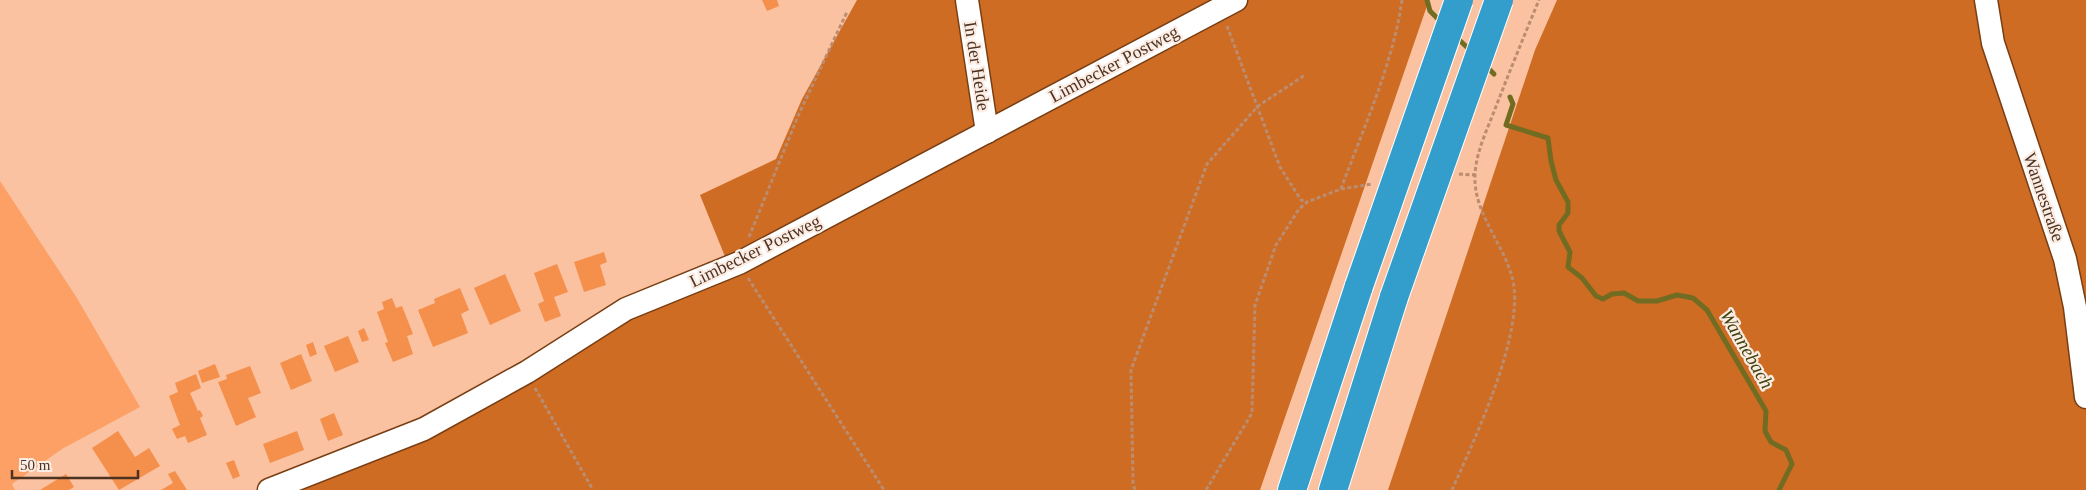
<svg xmlns="http://www.w3.org/2000/svg" width="2086" height="490" viewBox="0 0 2086 490" font-family="'Times New Roman',serif">
  <style>
    .green { fill: #fda066 }
    .forest { fill: #cf6c24 }
    .lines { fill: none; stroke-linecap: round; stroke-linejoin: round }
    .stream { stroke: #726c22; stroke-width: 5 }
    .building { fill: #f58f4c }
    .minor-casing { stroke: #793e13; stroke-width: 25 }
    .highway-casing { stroke: #fff; stroke-width: 30 }
    .path { stroke: #ba8c70; stroke-width: 3; stroke-dasharray: 4 2.5; stroke-linecap: butt }
    .minor { stroke: #fff; stroke-width: 22 }
    .highway { stroke: #339dcb; stroke-width: 28 }
    .highway-bridge-casing { stroke: #fff; stroke-width: 30; stroke-linecap: butt }
    .highway-bridge { stroke: #339dcb; stroke-width: 28 }
    .labels { text-anchor: middle; dominant-baseline: central; stroke-width: 4.5; stroke-linejoin: round; paint-order: stroke }
    .street-label { font-size: 18px; fill: #4e3221; stroke: #fcede4 }
    .water-label { font-size: 19px; font-style: italic; fill: #424410; stroke: #fcede4 }
  </style>
  <rect width="100%" height="100%" fill="#fac2a0"/>
  <polygon class="green" points="0,181 77,298 140,407 62,449 12,484 15,490 0,490"/>
  <g class="forest">
    <polygon points="857,0 1429,0 1260,490 289,490 726,259 700,195 776,159 802,99"/>
    <polygon points="1557,0 2086,0 2086,490 1388,490 1535,50"/>
  </g>
  <g class="lines">
    <g class="stream">
      <polyline points="1427,0 1430,11 1442,23"/>
      <polyline points="1455,36 1471,51"/>
      <polyline points="1486,66 1494,74"/>
      <polyline points="1510,97 1513,104 1506,125 1548,138 1551,161 1556,180 1568,202 1568,213 1559,225 1559,231 1570,252 1568,267 1582,278 1596,296 1603,299 1612,294 1624,293 1638,301 1657,301 1677,295 1693,298 1707,310 1766,411 1765,431 1771,442 1786,450 1792,464 1779,490"/>
    </g>
  </g>
  <g class="building">
    <polygon points="762,0 777,0 779,6 767,11"/>
    <polygon points="604,252 607,262 600,265 606,285 584,292 574,262"/>
    <polygon points="557,264 568,292 554,297 561,316 545,322 538,304 544,301 534,273"/>
    <polygon points="505,274 521,311 490,325 474,288"/>
    <polygon points="460,288 469,310 461,314 468,333 433,347 418,310 435,303 434,299"/>
    <polygon points="392,298 396,308 402,306 413,334 407,336 413,354 393,362 385,343 388,342 377,312 384,309 382,302"/>
    <polygon points="364,328 369,340 362,342 358,331"/>
    <polygon points="348,336 359,362 335,372 324,346"/>
    <polygon points="313,342 317,354 310,357 306,345"/>
    <polygon points="301,354 312,381 291,390 280,363"/>
    <polygon points="215,364 220,377 202,383 198,371"/>
    <polygon points="250,366 261,393 248,398 256,417 236,426 218,382 227,379 226,375"/>
    <polygon points="196,374 201,388 190,393 198,411 200,410 203,416 200,418 207,435 188,443 185,436 177,439 172,429 180,425 169,396 178,392 175,383"/>
    <polygon points="334,413 343,435 328,441 320,419"/>
    <polygon points="118,431 135,457 149,448 160,466 119,490 92,448"/>
    <polygon points="297,431 304,450 270,463 263,444"/>
    <polygon points="234,460 240,476 233,479 226,463"/>
    <polygon points="175,471 187,490 161,490 173,483 168,474"/>
    <polygon points="66,474 74,487 69,490 40,490"/>
  </g>
  <g class="lines">
    <defs>
      <g id="minor">
        <polyline points="967,0 987,132"/>
        <polyline points="1986,0 1993,43 2065,259 2075,307 2086,397"/>
        <polyline points="269,490 424,429 527,372 626,309 739,263 1236,0"/>
      </g>
      <g id="highway">
        <polyline points="1292,490 1359,286"/>
        <polyline points="1333,490 1394,297"/>
      </g>
    </defs>
    <use href="#minor" class="minor-casing"/>
    <use href="#highway" class="highway-casing"/>
    <g class="path">
      <polyline points="1227,26 1280,167 1301,200 1307,202"/>
      <polyline points="1459,174 1475,175"/>
      <path d="M1341 189C1363 129 1393 64 1402 0"/>
      <polyline points="749,237 798,116 847,12"/>
      <polyline points="748,278 884,490"/>
      <polyline points="535,388 593,490"/>
      <polyline points="1135,490 1133,483 1131,370 1207,164 1258,106 1305,75"/>
      <polyline points="1206,490 1252,413 1255,305 1276,245 1299,209 1307,202 1341,189 1372,184"/>
      <path d="M1452 490C1474 440 1527 330 1512 277 1503 243 1473 212 1475 175 1476 152 1487 130 1495 109 1509 73 1524 36 1539 0"/>
    </g>
    <use href="#minor" class="minor"/>
    <use href="#highway" class="highway"/>
    <defs>
      <g id="highway-bridge">
        <polyline points="1359,286 1459,0"/>
        <polyline points="1394,297 1499,0"/>
      </g>
    </defs>
    <use href="#highway-bridge" class="highway-bridge-casing"/>
    <use href="#highway-bridge" class="highway-bridge"/>
  </g>
  <g class="labels">
    <g class="street-label">
      <text transform="translate(1114 64) rotate(-28)">Limbecker Postweg</text>
      <text transform="translate(977 66) rotate(81)">In der Heide</text>
      <text transform="translate(2044 197) rotate(71)">Wannestraße</text>
      <text transform="translate(755 251) rotate(-26)">Limbecker Postweg</text>
    </g>
    <g class="water-label">
      <text transform="translate(1747 349) rotate(60)">Wannebach</text>
    </g>
  </g>
  <path d="M12 470v8h126v-8" fill="none" stroke="#4e3221" stroke-width="2.5"/>
  <text x="20" y="470" font-size="15" fill="#4e3221" stroke="#fcede4" stroke-width="4" paint-order="stroke">50 m</text>
</svg>
